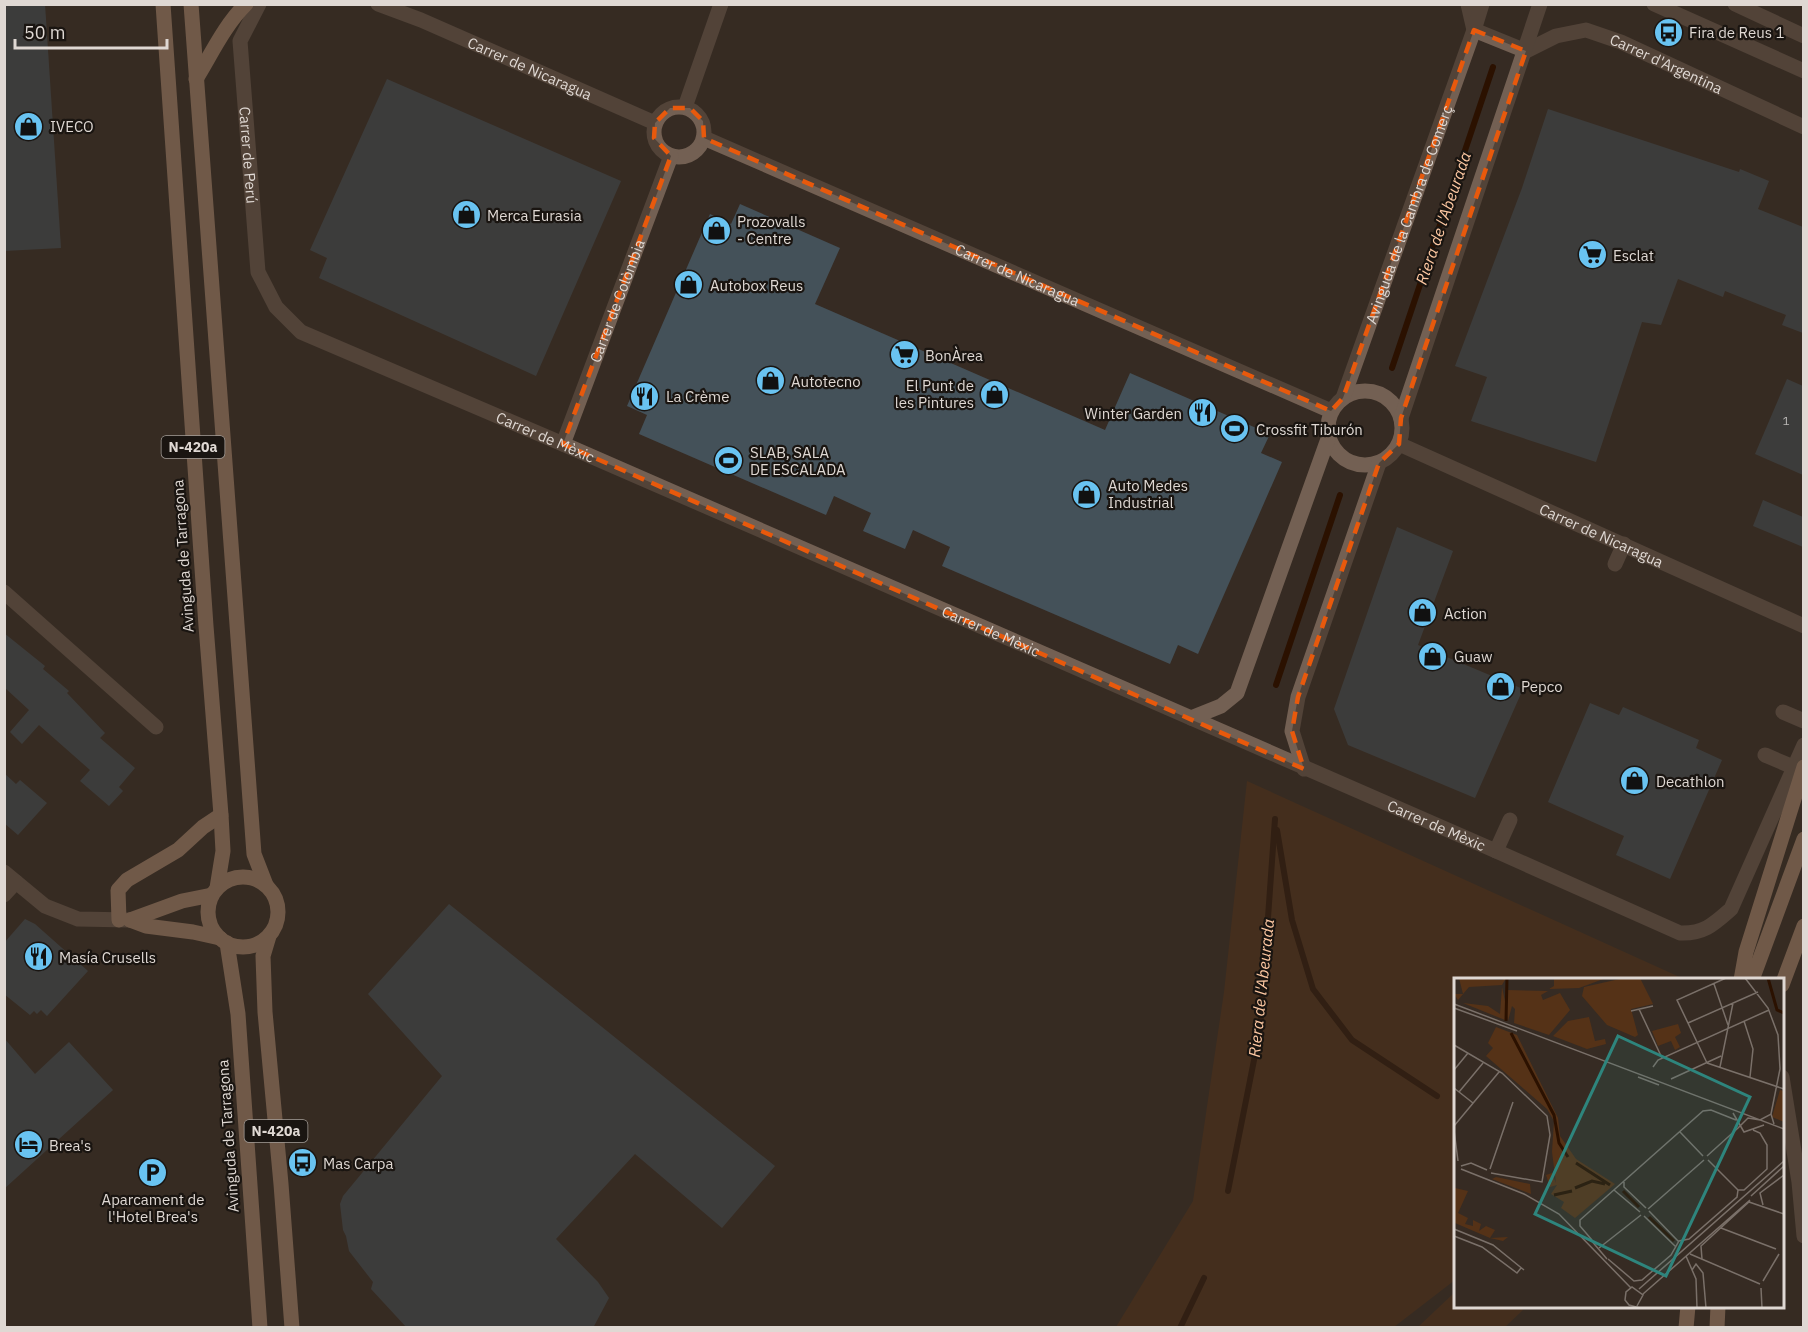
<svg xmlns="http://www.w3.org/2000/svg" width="1808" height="1332" viewBox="0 0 1808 1332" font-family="'IBM Plex Sans',sans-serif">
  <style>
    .green { fill: #553217 }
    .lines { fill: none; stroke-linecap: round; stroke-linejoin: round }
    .stream { stroke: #2b1100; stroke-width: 6 }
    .building { fill: #445159 }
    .minor { stroke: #736053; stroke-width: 15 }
    .major { stroke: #b79176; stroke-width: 15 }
    .marked { fill: none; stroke: #e8590c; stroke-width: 4.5; stroke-dasharray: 12 8; stroke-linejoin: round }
    .labels { text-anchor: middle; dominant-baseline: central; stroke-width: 4.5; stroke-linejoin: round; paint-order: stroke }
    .number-label { font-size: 12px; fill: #b8b6b4 }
    .shield { fill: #1a1511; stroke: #a49e99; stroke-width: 1.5 }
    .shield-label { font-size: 14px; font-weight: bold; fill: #dfd8d3 }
    .poi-label { font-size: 15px; fill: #dfd8d3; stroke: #1a1511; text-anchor: start }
    .street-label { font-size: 15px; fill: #dfd8d3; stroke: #1a1511 }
    .water-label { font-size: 16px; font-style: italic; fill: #fec8a2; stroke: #1a1511 }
    .inset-river { fill: none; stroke: #2b1100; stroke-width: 3 }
    .inset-road { fill: none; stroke: #7a7069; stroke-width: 1.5 }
    .view { fill: #2e857d; fill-opacity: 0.15; stroke: #2e857d; stroke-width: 3 }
    .inset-edge { fill: none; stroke: #dfd8d3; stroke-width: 3 }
  </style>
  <rect width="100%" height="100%" fill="#362b23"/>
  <g class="green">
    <polygon points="1247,781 1684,979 1456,980 1455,1280 1394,1327 1116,1327 1193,1201 1224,992"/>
    <polygon points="1455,1292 1456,1306 1520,1307 1523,1310 1505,1327 1418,1327"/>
  </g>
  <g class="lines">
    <g class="stream">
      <polyline points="1392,368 1493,67"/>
      <polyline points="1276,685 1340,495"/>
      <polyline points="1277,830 1292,920 1313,989 1352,1040 1437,1096"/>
      <polyline points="1228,1191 1260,1030 1275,819"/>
      <polyline points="1180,1328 1204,1278"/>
    </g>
  </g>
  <g class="building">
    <polygon points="4,4 45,4 61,248 4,251"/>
    <polygon points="387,79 621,181 536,376 319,278 327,258 310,250"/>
    <polygon points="1548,109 1739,172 1740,169 1769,181 1758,209 1803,227 1803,333 1782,325 1786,315 1725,291 1723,297 1678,279 1661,325 1642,322 1596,462 1471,421 1487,377 1455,366 1522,188"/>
    <polygon points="740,204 840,248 815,304 1105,430 1130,373 1270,434 1261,453 1282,462 1198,654 1178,645 1170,664 942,566 950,547 913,530 905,549 863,531 871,513 834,496 826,515 639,434 647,415 627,406 710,214 731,224"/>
    <polygon points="1787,379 1803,386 1803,475 1755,454"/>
    <polygon points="1763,500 1803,517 1803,547 1753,526"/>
    <polygon points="1397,527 1453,551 1418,645 1523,689 1475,798 1348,745 1334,709"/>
    <polygon points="4,633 45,666 43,669 69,691 67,693 105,733 100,738 135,768 119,787 123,791 109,806 80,781 90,770 39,725 22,744 10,732 29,710 4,687"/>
    <polygon points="1590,703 1619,715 1623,707 1699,740 1696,748 1722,760 1670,879 1616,855 1624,836 1548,802"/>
    <polygon points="4,773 16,784 20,780 47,803 18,835 4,823"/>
    <polygon points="449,904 775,1166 722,1228 635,1154 556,1239 598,1282 609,1298 593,1328 407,1328 371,1289 373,1282 349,1251 346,1236 343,1230 340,1204 343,1196 442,1076 368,994"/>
    <polygon points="25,919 35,924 88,971 47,1016 41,1010 37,1014 34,1011 30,1015 4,994 4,943"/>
    <polygon points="4,1038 35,1074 69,1042 113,1090 4,1189"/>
  </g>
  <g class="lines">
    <g class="minor">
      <path id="s1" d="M259 4 240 41 258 272 276 307 301 332 563 444 1496 851 1680 933C1704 934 1714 924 1731 909L1804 745"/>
      <path id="s2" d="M378 4 421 20 655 123"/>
      <path id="s3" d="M1468 4 1474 30 1526 51 1556 36 1586 30 1621 42 1804 127"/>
      <polyline points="1654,4 1804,71"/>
      <polyline points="1735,4 1804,36"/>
      <circle cx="679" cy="132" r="25"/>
      <polyline points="685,107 721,4"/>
      <path id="s4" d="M704 138 1331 411"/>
      <circle cx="1365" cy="428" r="37"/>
      <path id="s5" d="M1343 398 1474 30 1482 4"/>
      <polyline points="1401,418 1540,4"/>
      <path id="s6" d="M563 444 671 156"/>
      <path id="s7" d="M1399 444 1804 626"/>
      <polyline points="1615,564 1624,544"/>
      <polyline points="4,592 156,727"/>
      <polyline points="1783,712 1804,721"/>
      <polyline points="1191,718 1221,706 1237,693 1329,436"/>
      <polyline points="1765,755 1793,767"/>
      <polyline points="1304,769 1292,731 1298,697 1379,463"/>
      <polyline points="1496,851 1510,820"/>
      <polyline points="4,872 45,906 78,919 130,920"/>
      <polyline points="4,895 16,882"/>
      <polyline points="1782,1077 1799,1182 1804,1236"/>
    </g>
    <g class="major">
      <polyline points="163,4 206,626 221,815 223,851 217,888"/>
      <polyline points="191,4 254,854 266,885"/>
      <path d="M196 79C212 53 224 26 246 4"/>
      <circle cx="243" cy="912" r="35"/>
      <polyline points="119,920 118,890 127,880 178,850 203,827 221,815"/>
      <polyline points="130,920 146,926 193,932 220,938"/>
      <polyline points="130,920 182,901 212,895"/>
      <polyline points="269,936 263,956 265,1012 281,1184 292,1328"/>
      <polyline points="227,943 238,1014 260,1328"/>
      <polyline points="1741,980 1746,952 1804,767"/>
      <polyline points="1752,980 1804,839"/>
      <polyline points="1782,985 1804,926"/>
      <polyline points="1686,1328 1688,1306"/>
      <polyline points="1717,1328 1718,1306"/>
    </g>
  </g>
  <path d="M0 0H1808V1332H0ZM1474 30 1526 51 1401 418 1399 444 1379 463 1298 697 1292 731 1304 769 563 444 671 156 654 138 655 123 670 108H690L703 121 704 138 1331 411 1343 398Z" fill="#362b23" fill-opacity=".55" fill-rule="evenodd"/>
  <path class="marked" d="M1474 30 1526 51 1401 418 1399 444 1379 463 1298 697 1292 731 1304 769 563 444 671 156 654 138 655 123 670 108H690L703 121 704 138 1331 411 1343 398Z"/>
  <defs>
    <symbol id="bus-disc" viewBox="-11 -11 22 22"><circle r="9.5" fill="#69c3f1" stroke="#1a1511"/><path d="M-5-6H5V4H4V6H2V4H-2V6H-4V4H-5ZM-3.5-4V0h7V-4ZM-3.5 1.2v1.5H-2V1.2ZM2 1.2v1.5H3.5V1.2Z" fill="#111"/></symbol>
    <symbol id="shop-disc" viewBox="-11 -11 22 22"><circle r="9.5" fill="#69c3f1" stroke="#1a1511"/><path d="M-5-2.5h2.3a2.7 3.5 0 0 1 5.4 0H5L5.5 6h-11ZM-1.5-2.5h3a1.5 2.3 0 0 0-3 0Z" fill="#111"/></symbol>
    <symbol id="supermarket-disc" viewBox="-11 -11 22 22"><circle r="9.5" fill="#69c3f1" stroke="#1a1511"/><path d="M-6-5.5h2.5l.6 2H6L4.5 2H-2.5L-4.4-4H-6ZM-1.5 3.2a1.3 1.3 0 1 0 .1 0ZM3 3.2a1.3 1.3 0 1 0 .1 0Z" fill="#111"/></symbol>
    <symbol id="restaurant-disc" viewBox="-11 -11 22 22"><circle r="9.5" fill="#69c3f1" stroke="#1a1511"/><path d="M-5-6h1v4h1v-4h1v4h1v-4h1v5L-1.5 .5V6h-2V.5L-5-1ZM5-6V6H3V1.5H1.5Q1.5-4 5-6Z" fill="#111"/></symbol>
    <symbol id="stadium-disc" viewBox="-11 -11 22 22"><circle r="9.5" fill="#69c3f1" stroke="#1a1511"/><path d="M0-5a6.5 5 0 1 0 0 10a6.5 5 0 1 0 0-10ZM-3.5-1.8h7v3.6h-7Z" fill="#111"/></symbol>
    <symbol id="hotel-disc" viewBox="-11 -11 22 22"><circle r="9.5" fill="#69c3f1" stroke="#1a1511"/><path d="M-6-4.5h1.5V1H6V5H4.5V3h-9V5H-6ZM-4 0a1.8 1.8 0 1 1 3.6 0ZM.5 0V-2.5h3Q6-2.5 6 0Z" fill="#111"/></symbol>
    <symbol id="parking-disc" viewBox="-11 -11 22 22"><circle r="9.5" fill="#69c3f1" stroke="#1a1511"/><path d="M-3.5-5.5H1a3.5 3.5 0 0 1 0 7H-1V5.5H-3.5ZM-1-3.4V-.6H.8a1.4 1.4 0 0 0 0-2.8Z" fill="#111"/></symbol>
  </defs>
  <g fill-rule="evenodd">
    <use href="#bus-disc" x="1652" y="16" width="33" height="33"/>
    <use href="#shop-disc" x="12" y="110" width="33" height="33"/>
    <use href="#shop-disc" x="450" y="198" width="33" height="33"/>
    <use href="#shop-disc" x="700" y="214" width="33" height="33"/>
    <use href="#supermarket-disc" x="1576" y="238" width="33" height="33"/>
    <use href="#shop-disc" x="672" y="268" width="33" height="33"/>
    <use href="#supermarket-disc" x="888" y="338" width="33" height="33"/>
    <use href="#shop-disc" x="754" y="364" width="33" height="33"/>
    <use href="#shop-disc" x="978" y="378" width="33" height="33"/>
    <use href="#restaurant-disc" x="628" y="380" width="33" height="33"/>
    <use href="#restaurant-disc" x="1186" y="396" width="33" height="33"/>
    <use href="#stadium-disc" x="1218" y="412" width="33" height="33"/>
    <use href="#stadium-disc" x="712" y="444" width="33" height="33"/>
    <use href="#shop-disc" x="1070" y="478" width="33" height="33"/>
    <use href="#shop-disc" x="1406" y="596" width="33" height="33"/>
    <use href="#shop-disc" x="1416" y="640" width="33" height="33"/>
    <use href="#shop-disc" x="1484" y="670" width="33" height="33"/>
    <use href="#shop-disc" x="1618" y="764" width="33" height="33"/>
    <use href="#restaurant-disc" x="22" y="940" width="33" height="33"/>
    <use href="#hotel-disc" x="12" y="1128" width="33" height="33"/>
    <use href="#bus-disc" x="286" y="1146" width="33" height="33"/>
    <use href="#parking-disc" x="136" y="1156" width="33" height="33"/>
  </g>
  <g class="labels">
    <g class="number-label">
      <text x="1786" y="420">1</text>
    </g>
    <g class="shield">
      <rect x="161.5" y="436" width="63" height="22" rx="4.5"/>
      <rect x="244.5" y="1120" width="63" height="22" rx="4.5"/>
    </g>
    <g class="shield-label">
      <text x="193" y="447">N-420a</text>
      <text x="276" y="1131">N-420a</text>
    </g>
    <g class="poi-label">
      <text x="1689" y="32">Fira de Reus 1</text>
      <text x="50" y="126">IVECO</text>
      <text x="487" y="215">Merca Eurasia</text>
      <text x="737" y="221">Prozovalls<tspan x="737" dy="17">- Centre</tspan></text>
      <text x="1613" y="255">Esclat</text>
      <text x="710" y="285">Autobox Reus</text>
      <text x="925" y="355">BonÀrea</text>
      <text x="791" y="381">Autotecno</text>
      <text x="974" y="385" text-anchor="end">El Punt de<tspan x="974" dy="17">les Pintures</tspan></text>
      <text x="666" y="396">La Crème</text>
      <text x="1182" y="413" text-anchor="end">Winter Garden</text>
      <text x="1256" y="429">Crossfit Tiburón</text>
      <text x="750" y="452">SLAB, SALA<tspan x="750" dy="17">DE ESCALADA</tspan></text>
      <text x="1108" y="485">Auto Medes<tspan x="1108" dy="17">Industrial</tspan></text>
      <text x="1444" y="613">Action</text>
      <text x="1454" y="656">Guaw</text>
      <text x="1521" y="686">Pepco</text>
      <text x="1656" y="781">Decathlon</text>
      <text x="59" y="957">Masía Crusells</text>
      <text x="49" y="1145">Brea's</text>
      <text x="323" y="1163">Mas Carpa</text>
      <text x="153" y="1199" text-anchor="middle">Aparcament de<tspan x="153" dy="17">l'Hotel Brea's</tspan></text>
    </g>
    <g class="street-label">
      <text stroke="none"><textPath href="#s3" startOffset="234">Carrer d'Argentina</textPath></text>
      <text stroke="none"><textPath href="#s2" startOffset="165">Carrer de Nicaragua</textPath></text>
      <text stroke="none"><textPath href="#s1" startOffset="156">Carrer de Perú</textPath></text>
      <text stroke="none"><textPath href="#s5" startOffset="195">Avinguda de la Cambra de Comerç</textPath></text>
      <text stroke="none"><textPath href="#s4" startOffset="342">Carrer de Nicaragua</textPath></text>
      <text stroke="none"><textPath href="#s6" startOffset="153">Carrer de Colòmbia</textPath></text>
      <text stroke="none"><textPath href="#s1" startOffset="614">Carrer de Mèxic</textPath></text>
      <text stroke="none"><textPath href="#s7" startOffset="222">Carrer de Nicaragua</textPath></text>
      <text transform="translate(183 556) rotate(-94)">Avinguda de Tarragona</text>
      <text stroke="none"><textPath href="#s1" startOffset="1100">Carrer de Mèxic</textPath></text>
      <text stroke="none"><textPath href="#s1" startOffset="1586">Carrer de Mèxic</textPath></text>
      <text transform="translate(228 1136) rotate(-94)">Avinguda de Tarragona</text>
    </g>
    <g class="water-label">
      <text transform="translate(1443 218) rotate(-71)">Riera de l'Abeurada</text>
      <text transform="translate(1261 988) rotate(-84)">Riera de l'Abeurada</text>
    </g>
  </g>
  <g transform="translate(1454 978)">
    <rect width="330" height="330" fill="#362b23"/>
    <path d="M5 0 48 2 52 0 48 7 15 9 4 22 0 16H9ZM100 0H152L125 10 95 11 100 8ZM170 0H186L199 26 177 31 184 57 181 59 153 47 128 18 130 9ZM48 9 52 28 53 12 94 13 87 17 89 22 106 15 116 32 95 57 60 45 61 31 58 28 54 43 52 29 51 42 9 25 34 28 46 36ZM135 39 141 63 151 61 152 66 133 71 99 58 114 43ZM224 46 227 55 221 59 226 69 221 72 217 63 204 68 198 53ZM42 49 63 57 104 140 106 158 122 181 161 206 121 240 107 230 110 224 97 216 103 207 96 209 92 197 98 195 102 205 98 174 100 143 93 131 32 78 39 70 34 65ZM326 112 330 113V144L318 139ZM42 199 76 206 77 216 38 201ZM1 210 14 213 4 235 14 240 11 246 19 248V242L27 246 25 253 32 248 41 252 36 260 54 259 49 263 36 260 1 245Z" fill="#553217"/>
    <path class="inset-river" d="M314 0 323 32 330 35M52 43 53 0M57 55 100 137 105 165 114 179M122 185 156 207M121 210 138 203 151 206M169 213 185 229M100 217 118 213M195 239 220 263"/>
    <path class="inset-road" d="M291 0 314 30 324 57 326 91 317 136M260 6 274 47M0 26 330 151M0 30 63 53M185 31 208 80M177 33 199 28M290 43 299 71 296 99M234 45 304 14M0 67 48 95 93 138 96 157 88 204 37 195M253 85 223 22 272 0M253 85 330 111M199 89 204 82 315 32M266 89 279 25M0 92 14 75M184 99 205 107M217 101 267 78M0 110 19 125M5 114 29 85M279 135 290 154 310 147M0 148 45 94M284 150 294 140 306 142 317 136 320 146M0 152 4 183M226 154 249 178M253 178 284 150M254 182 284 212M7 188 17 185 33 192M7 191 70 216 105 236 177 310M36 191 59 124M170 204V209L192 230M160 212 186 234M297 218 330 188M295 224 330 236M309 227 306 215 330 197M194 231 250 182M195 233 225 264M190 238 222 269M267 250 322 271M0 251 39 267 70 292M0 258 28 269 63 295 67 290M136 261 153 281M138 262 126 248V242L249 133 257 132 282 142M145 270 187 237M236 276 306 306M232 278 242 301 243 330M154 281 180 303 188 302 217 277 225 263 235 261 283 219 284 212H290L313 191V167L306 155 299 152M248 281 247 268 296 223M238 292 242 286 249 295 252 330M309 303 325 276M307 310 308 330M185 311 330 183M189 316 296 222M183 328 189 317 178 309 172 314 171 322 175 327 186 330"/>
    <path class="view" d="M164 58 296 119 212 298 81 236Z"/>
    <rect width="330" height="330" class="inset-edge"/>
  </g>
  <rect width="1808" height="1332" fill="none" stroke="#dfd8d3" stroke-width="12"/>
  <path d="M15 39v9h152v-9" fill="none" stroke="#dfd8d3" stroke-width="3"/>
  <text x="24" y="39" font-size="18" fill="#dfd8d3" stroke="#1a1511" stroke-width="4.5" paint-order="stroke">50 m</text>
</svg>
